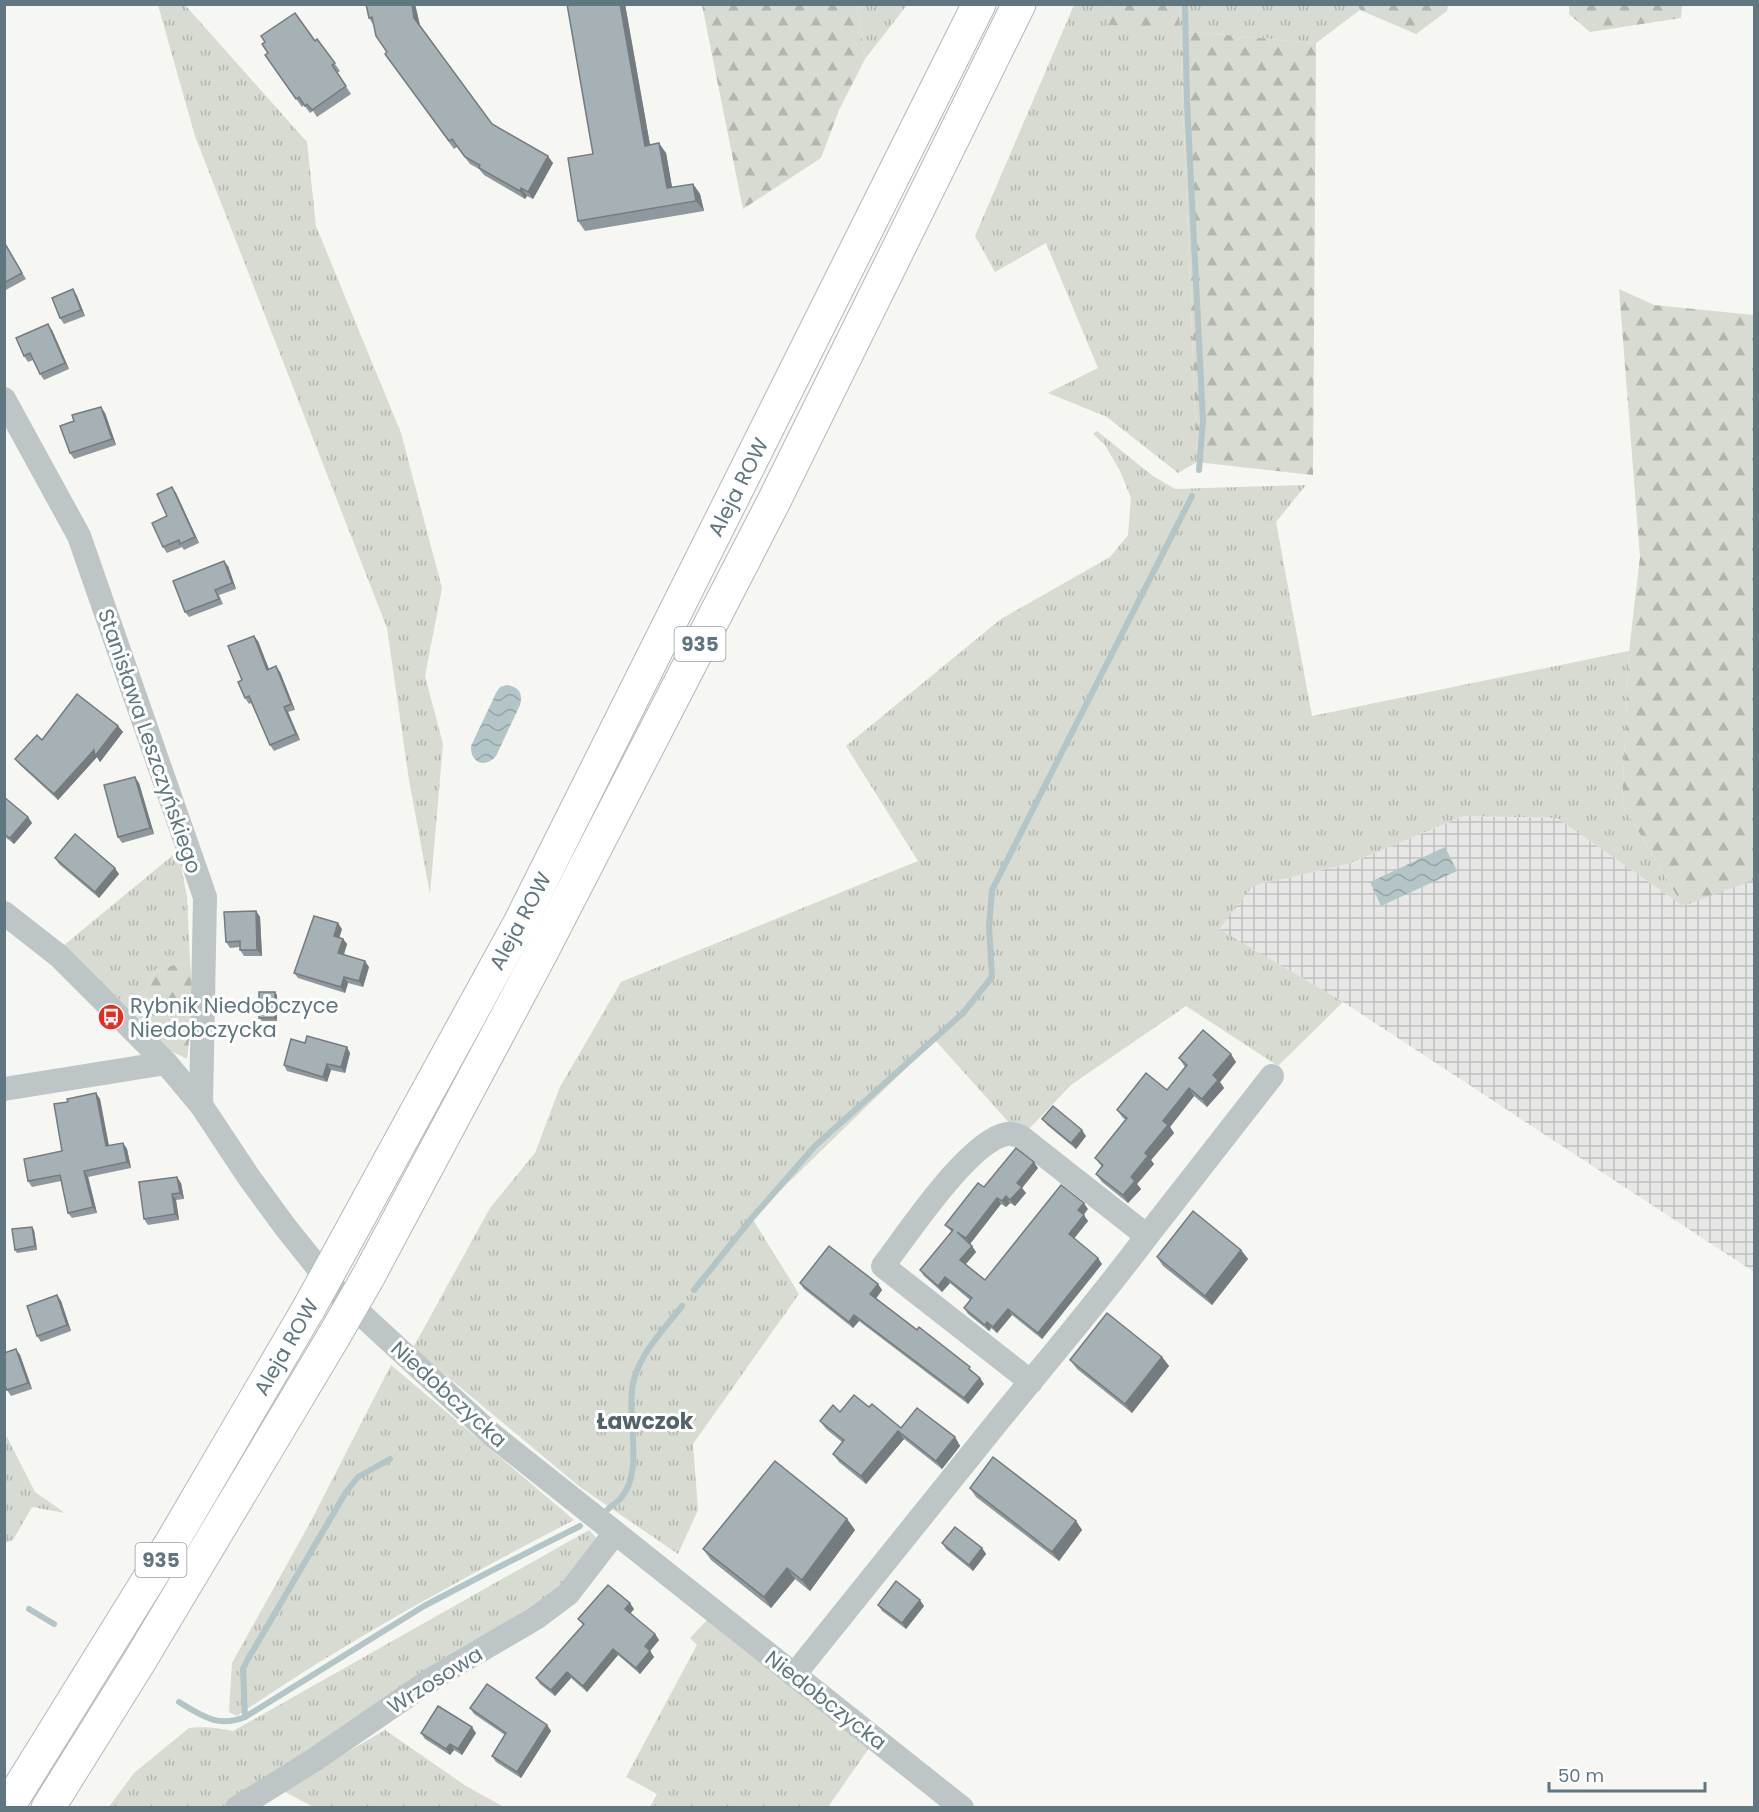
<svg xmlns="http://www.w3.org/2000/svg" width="1759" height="1812" viewBox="0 0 1759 1812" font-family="Poppins,sans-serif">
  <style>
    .industrial { fill: url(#industrial-grid) }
    .grass { fill: url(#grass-tufts) }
    .forest { fill: url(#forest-firs) }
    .water { fill: url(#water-waves) }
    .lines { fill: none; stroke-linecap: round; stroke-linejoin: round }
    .stream { stroke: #b3c5c6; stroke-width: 6 }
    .primary-casing { stroke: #b2b8bb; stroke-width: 35 }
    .minor { stroke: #bec5c7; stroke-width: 24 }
    .primary { stroke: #fff; stroke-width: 33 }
    .primary-bridge-casing { stroke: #b2b8bb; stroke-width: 35; stroke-linecap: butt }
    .primary-bridge { stroke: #fff; stroke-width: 33 }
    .wall { fill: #8f989c }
    .shaded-wall { fill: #747c7f }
    .building { fill: #a6b1b5; stroke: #747c7f; stroke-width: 1.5 }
    .labels { text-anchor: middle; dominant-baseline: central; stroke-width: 6; stroke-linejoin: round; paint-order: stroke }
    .shield { fill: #fff; stroke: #90a0a5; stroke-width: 1.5 }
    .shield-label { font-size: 20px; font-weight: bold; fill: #60777f }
    .street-label { font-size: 21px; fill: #60777f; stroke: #fff }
    .poi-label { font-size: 21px; fill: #60777f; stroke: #fff; text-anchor: start }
    .neighbourhood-label { font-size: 22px; font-weight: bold; fill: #52636a; stroke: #fff }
  </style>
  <defs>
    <pattern id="industrial-grid" width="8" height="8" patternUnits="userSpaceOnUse" patternTransform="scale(1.5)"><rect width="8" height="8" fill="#e7e7e6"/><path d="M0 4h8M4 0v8" fill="none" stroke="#bfc0c0"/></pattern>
    <pattern id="grass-tufts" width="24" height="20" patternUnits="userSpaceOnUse" patternTransform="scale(1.5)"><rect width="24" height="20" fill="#d7dbd1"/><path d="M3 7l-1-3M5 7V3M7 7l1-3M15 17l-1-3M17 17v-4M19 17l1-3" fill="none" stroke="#b2b6af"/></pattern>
    <pattern id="forest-firs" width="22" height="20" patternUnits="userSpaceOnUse" patternTransform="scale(1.5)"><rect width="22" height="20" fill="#d7dbd1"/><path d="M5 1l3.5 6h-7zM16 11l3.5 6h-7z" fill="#b2b6af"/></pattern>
    <pattern id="water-waves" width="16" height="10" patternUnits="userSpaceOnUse" patternTransform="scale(1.5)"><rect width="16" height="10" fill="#b3c5c6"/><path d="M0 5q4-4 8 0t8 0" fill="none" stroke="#95a5a6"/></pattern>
  </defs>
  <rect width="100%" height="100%" fill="#f6f6f2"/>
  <polygon class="industrial" points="1464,816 1557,818 1683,906 1754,877 1754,1272 1343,1002 1218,929 1253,886 1348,864"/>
  <g class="grass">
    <polygon points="158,5 185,5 307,142 316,226 401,433 442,588 425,676 443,744 430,894 409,780 387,628 195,136"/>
    <polygon points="857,5 907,5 865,59"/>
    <polygon points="1074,5 1111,5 1108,25 1180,30 1179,5 1358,5 1360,10 1316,43 1180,31 1197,462 1178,473 1107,417 1048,393 1098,368 1046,243 995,272 975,236"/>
    <polygon points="1097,431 1153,476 1175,489 1306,485 1276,522 1312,716 1629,651 1622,804 1683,906 1557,818 1464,816 1348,864 1253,886 1219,929 1343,1002 1278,1066 1186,1006 1071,1085 1028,1130 1012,1126 935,1040 752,1218 799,1294 693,1444 698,1510 678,1554 580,1487 413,1348 490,1208 535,1153 560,1087 621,982 918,861 846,746 1001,619 1110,557 1128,535 1131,498 1120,471 1105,445 1093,434"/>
    <polygon points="178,851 187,897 190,960 155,971 136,1015 63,946"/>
    <path d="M391 1365 574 1520C459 1580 344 1642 237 1716L229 1712 232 1663 311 1521Z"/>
    <polygon points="7,1437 35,1492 65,1513 32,1507 13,1540 5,1543 4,1438"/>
    <path d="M589 1530 600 1542 557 1595 228 1807 108 1808 134 1773 189 1728C201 1726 220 1728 233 1731Z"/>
    <polygon points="709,1618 869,1748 828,1807 650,1807 657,1794 626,1777 697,1645 690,1638"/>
    <polygon points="385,1730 466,1786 504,1807 313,1807 282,1790"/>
  </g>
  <g class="forest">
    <polygon points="702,5 857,5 865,59 839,110 821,158 743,209"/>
    <polygon points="1111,5 1179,5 1180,31 1316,43 1313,475 1197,462 1180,31 1107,25"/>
    <polygon points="1358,5 1448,5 1447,11 1416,34 1360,10"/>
    <polygon points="1569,5 1569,4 1682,5 1681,18 1590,32 1569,14"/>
    <polygon points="1619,289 1654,305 1754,315 1754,880 1683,906 1622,804 1629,651 1640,557"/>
    <polygon points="190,960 193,1005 187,1059 169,1050 136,1015 155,971"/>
  </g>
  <g class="water">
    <path d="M507 685C519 687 523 693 520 705L496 756C485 769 470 763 471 746L496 693 500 687Z"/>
    <polygon points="1445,847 1457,871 1381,906 1370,882"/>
  </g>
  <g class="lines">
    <g class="stream">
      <polyline points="1185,4 1187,102 1203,421 1199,470"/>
      <polyline points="694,1290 752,1218 815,1146 963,1013 992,977 989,927 992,890 1192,496"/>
      <path d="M606 1511C610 1507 616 1503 620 1499 647 1470 623 1412 635 1376 643 1350 666 1327 682 1306"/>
      <polyline points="29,1609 54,1624"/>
      <path d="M179 1702C202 1716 218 1728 245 1717L424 1606 491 1571 580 1526"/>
      <polyline points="245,1717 243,1669 248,1659 346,1492 358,1477 390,1459"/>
    </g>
    <defs>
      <g id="primary">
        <polyline points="342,1248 520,923 979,4"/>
        <polyline points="368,1277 541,953 773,503 1019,4"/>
        <polyline points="7,1808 172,1542 309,1308"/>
        <polyline points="48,1808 139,1662 334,1336"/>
      </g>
    </defs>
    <use href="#primary" class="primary-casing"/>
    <g class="minor">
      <polyline points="4,399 79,536 205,897 201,1105"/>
      <polyline points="4,913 59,956 166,1063 201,1105 248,1176 286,1228 339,1294 491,1434 962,1808"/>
      <polyline points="4,1089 166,1063"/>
      <polyline points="1147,1236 1272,1076"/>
      <path d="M794 1675C863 1590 931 1505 999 1420 1049 1359 1100 1299 1147 1236L1021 1137C1016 1135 1012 1133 1007 1134 969 1140 907 1235 883 1266L1031 1382"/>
      <polyline points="237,1808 314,1760 435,1677 536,1618 568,1594 615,1533"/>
    </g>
    <use href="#primary" class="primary"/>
    <defs>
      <g id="primary-bridge">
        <polyline points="309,1308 342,1248"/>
        <polyline points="334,1336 368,1277"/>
      </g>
    </defs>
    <use href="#primary-bridge" class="primary-bridge-casing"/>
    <use href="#primary-bridge" class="primary-bridge"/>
  </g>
  <g class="wall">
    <polygon points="366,4 415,4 420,25 492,124 553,163 533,199 527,196 525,199 484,175 479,169 470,164 457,147 454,149 385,54 387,52 373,24 369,18"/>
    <polygon points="625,4 650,145 666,153 672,187 693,184 700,194 704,211 585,231 578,221 593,154"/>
    <polygon points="317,39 340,71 337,73 351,94 317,117 313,111 310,113 304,105 302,107 265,55 315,41"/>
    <polygon points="4,242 26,279 4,291"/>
    <polygon points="73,289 77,296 85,316 64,324 60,318"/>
    <polygon points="52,330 69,369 44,380 40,374 33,360 28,362 24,356"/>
    <polygon points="105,413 116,445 74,459 70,453 74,421"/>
    <polygon points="172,487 176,493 199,543 184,550 182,547 167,553 163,547"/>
    <polygon points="228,566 236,589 219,595 223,604 189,617 185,612"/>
    <polygon points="258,641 269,669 280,672 295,710 288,712 300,740 274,751 270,745 251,703 249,704 245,698 242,680"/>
    <polygon points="118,726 123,732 100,762 97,757 58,800 20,765 15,759 42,740"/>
    <polygon points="139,783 154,834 122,843 118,837"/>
    <polygon points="4,797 28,817 32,823 14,844 4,836"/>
    <polygon points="55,858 119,874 99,898 59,864"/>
    <polygon points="256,911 260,917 262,956 244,956 240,950 240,947 230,948 226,942"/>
    <polygon points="342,929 339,938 343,939 347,944 344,955 369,967 363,987 348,983 345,993 298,978 294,973"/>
    <polygon points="277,995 277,1021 262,1021 259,1018"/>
    <polygon points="305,1043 350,1053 345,1073 331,1070 327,1082 287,1071 284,1065"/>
    <polygon points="1179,1058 1236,1062 1220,1082 1224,1088 1207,1107 1194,1096 1170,1127 1174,1133 1151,1160 1154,1164 1137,1184 1141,1189 1128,1203 1102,1182 1096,1174 1102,1167 1095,1158 1126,1120 1123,1118 1117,1110 1167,1090 1185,1067"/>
    <polygon points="96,1093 100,1099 109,1146 123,1143 127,1149 131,1168 88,1177 97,1213 72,1218 68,1213 61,1181 32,1187 28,1181 62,1151 68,1102"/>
    <polygon points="1042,1119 1086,1136 1076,1149 1047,1125"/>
    <polygon points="1038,1168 1022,1188 1026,1193 1015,1206 1010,1203 1006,1207 1001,1204 970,1244 976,1252 966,1264 985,1280 1088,1209 1083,1215 1088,1221 1074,1238 1102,1264 1042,1339 1012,1315 997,1333 991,1328 989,1331 968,1314 964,1308 970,1300 950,1283 942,1292 924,1276 920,1270 952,1232 945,1225 984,1187"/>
    <polygon points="181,1183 184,1199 176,1200 179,1220 148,1225 144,1219"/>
    <polygon points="32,1227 34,1230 37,1250 17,1253 15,1250"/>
    <polygon points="1241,1250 1248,1259 1212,1305 1163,1266 1157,1257"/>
    <polygon points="800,1283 878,1284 882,1290 876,1298 975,1373 984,1384 968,1404 859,1321 853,1328 804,1289"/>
    <polygon points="57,1295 61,1301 71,1331 41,1342 37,1336"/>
    <polygon points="16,1349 20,1355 32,1389 11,1396 7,1390"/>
    <polygon points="1162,1357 1169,1366 1132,1413 1077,1369 1070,1360"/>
    <polygon points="869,1407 901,1428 955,1437 960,1446 942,1469 904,1439 866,1484 839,1462 833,1454 842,1442 826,1429 820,1421 840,1412"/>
    <polygon points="970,1488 1076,1521 1082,1530 1059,1561 976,1497"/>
    <polygon points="847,1519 855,1530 810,1591 795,1579 771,1608 711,1560 703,1549"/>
    <polygon points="942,1543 982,1548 986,1554 973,1571 946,1549"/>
    <polygon points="878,1605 924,1606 906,1629 882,1611"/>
    <polygon points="634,1609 630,1614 655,1634 659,1640 650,1651 654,1657 640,1674 618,1655 587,1692 571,1678 555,1696 540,1684 536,1678 583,1625 578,1619"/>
    <polygon points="470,1708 547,1725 551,1731 521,1778 496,1762 492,1756 505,1735 474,1714"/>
    <polygon points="421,1733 476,1733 462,1755 454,1750 450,1755 425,1739"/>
  </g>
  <g class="shaded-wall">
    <polygon points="412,4 415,4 420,26 414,18"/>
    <polygon points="620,4 625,4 652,156 645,146"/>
    <polygon points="659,143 666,153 674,198 667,188"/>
    <polygon points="548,156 553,163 533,199 528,192"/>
    <polygon points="693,184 700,194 704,211 696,201"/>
    <polygon points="521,188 527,196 525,199 520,191"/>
    <polygon points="73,289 77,296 85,316 81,310"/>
    <polygon points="48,324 52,330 69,369 65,363"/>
    <polygon points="101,407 105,413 116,445 112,439"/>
    <polygon points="172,487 176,493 199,543 195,537"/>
    <polygon points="224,561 228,566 236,589 232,583"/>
    <polygon points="254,636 258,641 271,675 267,670"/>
    <polygon points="276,666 280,672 295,710 291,704"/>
    <polygon points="284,707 288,712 300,740 296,734"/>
    <polygon points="118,726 123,732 100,762 97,757 58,800 54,794 94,750"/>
    <polygon points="135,777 139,783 154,834 150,828"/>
    <polygon points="28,817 32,823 14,844 10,838"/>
    <polygon points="115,868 119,874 99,898 95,892"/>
    <polygon points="256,911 260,917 262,956 257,950"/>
    <polygon points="338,923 342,929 338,942 334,936"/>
    <polygon points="343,939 347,944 342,959 338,953"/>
    <polygon points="365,961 369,967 363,987 359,981"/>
    <polygon points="344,977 348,983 345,993 341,987"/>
    <polygon points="275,992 277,995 277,1021 275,1018"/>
    <polygon points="347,1047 350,1053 345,1073 341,1067"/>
    <polygon points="1231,1054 1236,1062 1220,1082 1224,1088 1207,1107 1202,1099 1213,1075"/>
    <polygon points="327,1064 331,1070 327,1082 323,1077"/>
    <polygon points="1189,1088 1194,1096 1170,1127 1174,1133 1151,1160 1154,1164 1137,1184 1141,1189 1128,1203 1123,1195 1131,1177 1163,1121"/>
    <polygon points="96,1093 100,1099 110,1152 106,1146"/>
    <polygon points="1082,1130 1086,1136 1076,1149 1071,1143"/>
    <polygon points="123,1143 127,1149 131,1168 127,1162"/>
    <polygon points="1034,1162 1038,1168 1022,1188 1026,1193 1015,1206 1010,1200 1017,1183"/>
    <polygon points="84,1171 88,1177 97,1213 93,1207"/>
    <polygon points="177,1177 181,1183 184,1199 180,1193"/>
    <polygon points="172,1194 176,1200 179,1220 175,1214"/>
    <polygon points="1006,1196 1010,1203 1006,1207 1002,1201"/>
    <polygon points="997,1198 1001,1204 970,1244 966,1238"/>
    <polygon points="1084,1203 1088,1209 1082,1217 1078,1210"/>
    <polygon points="1084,1215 1088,1221 1073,1240 1069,1234"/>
    <polygon points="32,1227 34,1230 37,1250 35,1246"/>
    <polygon points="972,1246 976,1252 964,1266 960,1260"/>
    <polygon points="1241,1250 1248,1259 1212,1305 1205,1296"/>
    <polygon points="1098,1258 1102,1264 1042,1339 1038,1333"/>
    <polygon points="945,1277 950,1283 942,1292 938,1286"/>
    <polygon points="878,1284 882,1290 875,1300 870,1294"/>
    <polygon points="57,1295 61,1301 71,1331 67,1325"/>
    <polygon points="1008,1309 1012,1315 997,1333 993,1327"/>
    <polygon points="854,1315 859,1321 853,1328 849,1322"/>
    <polygon points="987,1322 991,1328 989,1331 985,1325"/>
    <polygon points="16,1349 20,1355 32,1389 28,1383"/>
    <polygon points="1162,1357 1169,1366 1132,1413 1125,1404"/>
    <polygon points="980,1378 984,1384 968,1404 964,1398"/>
    <polygon points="898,1431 904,1439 866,1484 861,1476"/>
    <polygon points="955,1437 960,1446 942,1469 936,1461"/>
    <polygon points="847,1519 855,1530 810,1591 802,1580"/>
    <polygon points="1076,1521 1082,1530 1059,1561 1052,1552"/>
    <polygon points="982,1548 986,1554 973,1571 969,1565"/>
    <polygon points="787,1568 795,1579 771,1608 764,1597"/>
    <polygon points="920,1600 924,1606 906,1629 902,1623"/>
    <polygon points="630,1603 634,1609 629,1615 625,1609"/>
    <polygon points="655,1634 659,1640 650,1651 654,1657 640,1674 636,1668 645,1646"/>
    <polygon points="613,1649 618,1655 587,1692 583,1686"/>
    <polygon points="567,1672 571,1678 555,1696 551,1690"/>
    <polygon points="547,1725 551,1731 521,1778 517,1772"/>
    <polygon points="472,1727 476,1733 462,1755 458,1749"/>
    <polygon points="450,1744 454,1750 450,1755 446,1749"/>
  </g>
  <g class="building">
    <polygon points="366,4 412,4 414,18 492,124 548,156 528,192 521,188 520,191 479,168 480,165 465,157 452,139 449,141 385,54 387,52 376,36 372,17 369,18"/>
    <polygon points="567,4 620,4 645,146 659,143 667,188 693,184 696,201 578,221 568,158 593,154"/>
    <polygon points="295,13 315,41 317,39 335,63 332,65 346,86 312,110 307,104 305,106 299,97 296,99 265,55 268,53 262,44 265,42 261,36"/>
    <polygon points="4,242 22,273 4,283"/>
    <polygon points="73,289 81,310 60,318 52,298"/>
    <polygon points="48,324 65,363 40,374 30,353 24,356 16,338"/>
    <polygon points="101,407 112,439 70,453 60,426 74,421 72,415"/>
    <polygon points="172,487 195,537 180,544 179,540 163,547 152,523 167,516 157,494"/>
    <polygon points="224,561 232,583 215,590 219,599 185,612 173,581"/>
    <polygon points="254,636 267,670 276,666 291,704 284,707 296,734 270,745 249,696 245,698 238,682 242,680 228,646"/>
    <polygon points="77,694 118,726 95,756 94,750 54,794 15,759 37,735 42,740"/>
    <polygon points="135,777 150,828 118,837 104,785"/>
    <polygon points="4,797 28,817 10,838 4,834"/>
    <polygon points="75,834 115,868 95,892 55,858"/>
    <polygon points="256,911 257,950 240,950 240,941 226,942 224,912"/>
    <polygon points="314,916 338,923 334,936 343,939 338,953 365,961 359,981 344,977 341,987 294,973"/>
    <rect x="259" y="992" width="16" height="26"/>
    <polygon points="1203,1030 1231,1054 1213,1075 1218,1080 1202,1099 1189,1088 1163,1121 1168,1125 1145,1153 1148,1156 1131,1177 1135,1181 1123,1195 1096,1174 1103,1165 1095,1158 1127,1118 1117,1110 1146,1073 1167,1090 1187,1065 1179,1058"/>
    <polygon points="307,1036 347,1047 341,1067 327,1064 323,1077 284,1065 291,1039 305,1043"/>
    <polygon points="96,1093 106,1146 123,1143 127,1162 84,1171 93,1207 68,1213 60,1175 28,1181 24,1159 62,1151 54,1104 68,1102 67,1099"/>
    <polygon points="1053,1106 1082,1130 1071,1143 1042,1119"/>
    <polygon points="1016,1148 1034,1162 1017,1183 1022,1187 1010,1200 1006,1196 1002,1201 997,1198 966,1238 957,1232 972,1246 960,1260 985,1280 1061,1185 1084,1203 1078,1210 1084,1215 1069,1234 1098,1258 1038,1333 1008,1309 993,1327 987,1322 985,1325 964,1308 972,1298 945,1277 938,1286 920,1270 953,1230 945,1225 978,1183 984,1187"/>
    <polygon points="177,1177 180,1193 172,1194 175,1214 144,1219 139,1182"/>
    <polygon points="1193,1211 1241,1250 1205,1296 1157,1257"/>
    <polygon points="32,1227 35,1246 15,1250 12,1229"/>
    <polygon points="829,1246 878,1284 870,1294 917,1330 919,1327 970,1367 969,1369 980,1378 964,1398 854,1315 849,1322 800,1283"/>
    <polygon points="57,1295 67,1325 37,1336 27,1306"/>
    <polygon points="1107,1313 1162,1357 1125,1404 1070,1360"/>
    <polygon points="16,1349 28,1383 7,1390 4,1383 4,1353"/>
    <polygon points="854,1395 869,1407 872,1404 901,1428 917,1408 955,1437 936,1461 898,1431 861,1476 833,1454 844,1440 820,1421 833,1405 840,1412"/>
    <polygon points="993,1457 1076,1521 1052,1552 970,1488"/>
    <polygon points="775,1461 847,1519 802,1580 787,1568 764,1597 703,1549"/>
    <polygon points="955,1527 982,1548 969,1565 942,1543"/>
    <polygon points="896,1581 920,1600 902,1623 878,1605"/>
    <polygon points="608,1585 630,1603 625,1609 655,1634 645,1646 650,1651 636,1668 613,1649 583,1686 567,1672 551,1690 536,1678 584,1624 578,1619"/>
    <polygon points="487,1684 547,1725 517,1772 492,1756 506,1733 470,1708"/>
    <polygon points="438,1706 472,1727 458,1749 450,1744 446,1749 421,1733"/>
  </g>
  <defs>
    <symbol id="bus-disc" viewBox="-11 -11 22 22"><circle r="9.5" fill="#eb291e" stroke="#fff"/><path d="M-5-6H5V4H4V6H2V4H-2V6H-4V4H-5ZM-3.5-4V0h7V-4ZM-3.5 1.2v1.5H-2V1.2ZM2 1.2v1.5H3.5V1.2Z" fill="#fff"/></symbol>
  </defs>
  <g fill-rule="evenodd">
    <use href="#bus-disc" x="96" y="1002" width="30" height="30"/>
  </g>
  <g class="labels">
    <g class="shield">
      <rect x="674.5" y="627" width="51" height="34" rx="4.5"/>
      <rect x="135.5" y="1543" width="51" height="34" rx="4.5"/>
    </g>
    <g class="shield-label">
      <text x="700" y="644">935</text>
      <text x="161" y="1560">935</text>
    </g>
    <g class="street-label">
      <text transform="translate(738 487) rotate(-63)">Aleja ROW</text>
      <text transform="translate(150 741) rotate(71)">Stanisława Leszczyńskiego</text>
      <text transform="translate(520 921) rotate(-62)">Aleja ROW</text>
      <text transform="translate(286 1347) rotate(-60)">Aleja ROW</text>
      <text transform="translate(449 1394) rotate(42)">Niedobczycka</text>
      <text transform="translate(435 1680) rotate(-32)">Wrzosowa</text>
      <text transform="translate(826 1700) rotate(38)">Niedobczycka</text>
    </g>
    <g class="poi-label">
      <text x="130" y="1005">Rybnik Niedobczyce<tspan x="130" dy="24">Niedobczycka</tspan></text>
    </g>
    <g class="neighbourhood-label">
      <text x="645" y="1421">Ławczok</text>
    </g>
  </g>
  <rect width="1759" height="1812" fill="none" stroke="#60777f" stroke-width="12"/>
  <path d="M1549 1782v9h156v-9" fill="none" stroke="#60777f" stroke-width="3"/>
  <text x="1558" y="1782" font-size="18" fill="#60777f" stroke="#ffffff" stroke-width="4.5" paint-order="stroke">50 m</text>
</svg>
